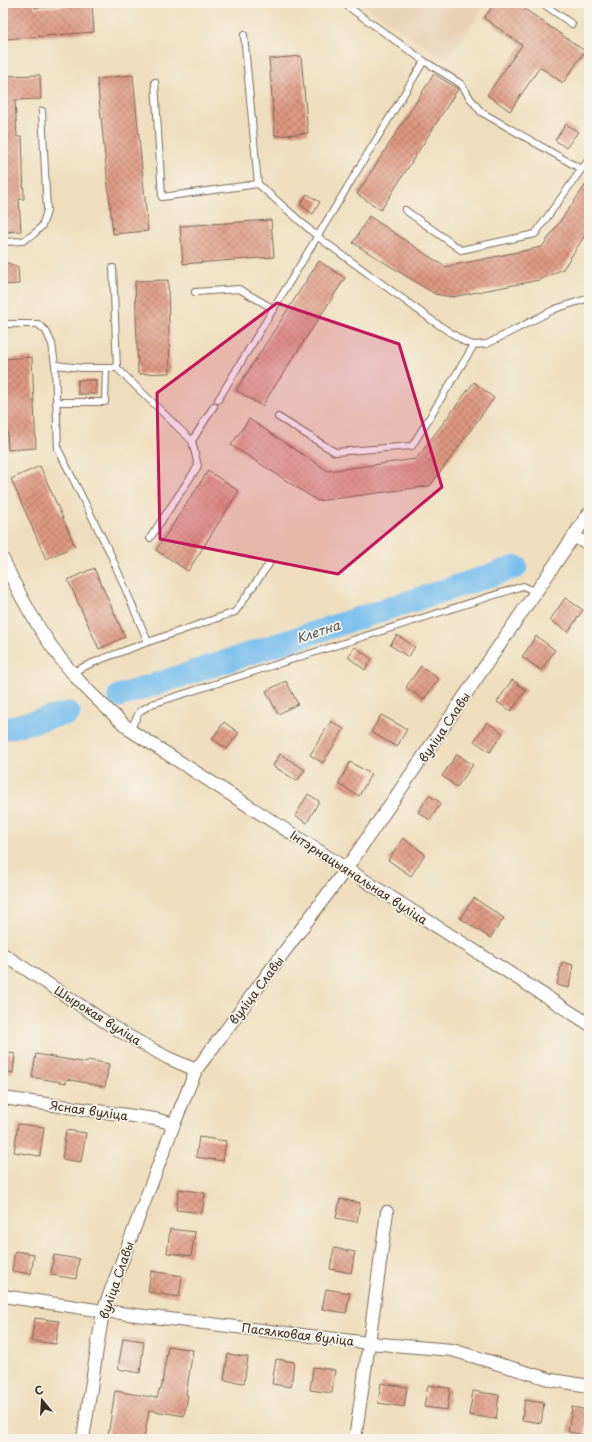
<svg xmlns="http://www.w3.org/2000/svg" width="592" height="1442" viewBox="0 0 592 1442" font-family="'Playpen Sans',sans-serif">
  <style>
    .built { fill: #e7d0b5 }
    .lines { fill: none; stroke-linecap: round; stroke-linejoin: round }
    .river { stroke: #77beee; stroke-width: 23 }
    .building { fill: url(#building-cross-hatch) }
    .service-casing { stroke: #7a6956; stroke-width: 8 }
    .minor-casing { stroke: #7a6956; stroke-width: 14 }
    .service { stroke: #fff; stroke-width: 6 }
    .minor { stroke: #fff; stroke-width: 12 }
    .marked { fill: #c2185b; fill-opacity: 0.2; stroke: #c2185b; stroke-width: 3; stroke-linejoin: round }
    .labels { text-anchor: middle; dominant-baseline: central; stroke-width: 3.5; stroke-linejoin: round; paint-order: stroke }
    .street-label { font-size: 12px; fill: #3b2a1e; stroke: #f7f3e8 }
    .water-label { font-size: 13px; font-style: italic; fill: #4d565c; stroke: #f7f3e8 }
  </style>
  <defs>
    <pattern id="building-cross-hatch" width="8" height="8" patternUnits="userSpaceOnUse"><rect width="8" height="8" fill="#de9881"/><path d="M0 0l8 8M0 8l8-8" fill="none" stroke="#b57c69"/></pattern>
  </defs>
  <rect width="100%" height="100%" fill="#f7f3e8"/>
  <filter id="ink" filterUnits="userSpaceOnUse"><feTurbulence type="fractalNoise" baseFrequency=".025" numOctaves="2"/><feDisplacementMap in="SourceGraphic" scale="8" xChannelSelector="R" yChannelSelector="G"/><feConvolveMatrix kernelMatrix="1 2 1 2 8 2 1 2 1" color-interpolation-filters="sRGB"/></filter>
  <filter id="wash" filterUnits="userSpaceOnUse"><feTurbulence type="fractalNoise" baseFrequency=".012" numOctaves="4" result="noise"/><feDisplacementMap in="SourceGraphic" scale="16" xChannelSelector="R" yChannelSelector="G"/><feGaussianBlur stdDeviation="0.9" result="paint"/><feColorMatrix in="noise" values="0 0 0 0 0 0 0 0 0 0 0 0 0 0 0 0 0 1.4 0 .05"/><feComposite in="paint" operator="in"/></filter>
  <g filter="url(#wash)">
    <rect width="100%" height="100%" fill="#efdebd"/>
    <polygon class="built" points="360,3 487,3 446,60"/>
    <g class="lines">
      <g class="river">
        <polyline points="119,696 516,567"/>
        <polyline points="3,729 69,713"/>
      </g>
    </g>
    <g id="blocks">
      <g class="building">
        <polygon points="3,3 35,3 35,8 92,4 94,32 6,39"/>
        <polygon points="495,3 516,3 585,51 563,83 540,67 510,111 487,95 522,45 484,18"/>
        <polygon points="301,56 308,133 275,136 269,59"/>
        <polygon points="434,74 458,89 381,210 357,194"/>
        <polygon points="40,75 41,99 15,100 17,137 22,137 24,199 19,199 21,231 3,232 3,76"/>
        <polygon points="133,75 148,231 113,234 97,79"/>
        <polygon points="566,124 578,132 566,148 555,140"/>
        <polygon points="589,180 589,229 563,269 539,280 452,297 435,294 353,243 369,216 445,267 542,247"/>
        <polygon points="307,194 320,202 313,214 300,205"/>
        <polygon points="271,220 274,257 183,264 180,226"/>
        <polygon points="3,261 18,267 19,284 3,285"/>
        <polygon points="319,261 345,278 262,406 236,390"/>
        <polygon points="168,280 170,373 138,374 135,281"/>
        <polygon points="32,357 36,448 8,450 3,359"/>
        <rect x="78" y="380" width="18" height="14"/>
        <polygon points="474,382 494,398 430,486 318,501 231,445 249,419 328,471 416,459"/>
        <polygon points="40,466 75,546 46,559 11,479"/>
        <polygon points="208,471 239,491 188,571 156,550"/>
        <polygon points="94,568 125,637 99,649 68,580"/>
        <polygon points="565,598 583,610 568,632 550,620"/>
        <polygon points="397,635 415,647 408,657 390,645"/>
        <polygon points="536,636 555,650 541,670 522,657"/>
        <polygon points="355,647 372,659 365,670 348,657"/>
        <polygon points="421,666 439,679 423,700 406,687"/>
        <polygon points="512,680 526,690 511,711 497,702"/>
        <polygon points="286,681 298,704 278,714 266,691"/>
        <polygon points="381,715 407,729 397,747 371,732"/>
        <polygon points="331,721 344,729 323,763 310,755"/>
        <polygon points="224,722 239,733 227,749 212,739"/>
        <polygon points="487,722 503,733 490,752 474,741"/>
        <polygon points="280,754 305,770 297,781 273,766"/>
        <polygon points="457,754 473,765 457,787 442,776"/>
        <polygon points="350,762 371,774 359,796 338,784"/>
        <polygon points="308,794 319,801 307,823 295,816"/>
        <polygon points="429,795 441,803 430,820 418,812"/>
        <polygon points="403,838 425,854 411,876 388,860"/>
        <polygon points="474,898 504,918 490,938 460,918"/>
        <polygon points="562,962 573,965 569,988 557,985"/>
        <polygon points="3,1052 15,1054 13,1073 3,1071"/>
        <polygon points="36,1054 87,1063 88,1060 109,1064 105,1087 67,1079 66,1083 32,1077"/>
        <polygon points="18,1124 44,1127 40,1156 14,1152"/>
        <polygon points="66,1130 86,1133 81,1162 62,1159"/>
        <polygon points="199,1137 226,1141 223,1161 196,1157"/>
        <polygon points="179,1189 205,1193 202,1213 176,1210"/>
        <polygon points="340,1199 360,1203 357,1222 336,1218"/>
        <polygon points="170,1229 195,1232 191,1256 167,1253"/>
        <polygon points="334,1248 355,1252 351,1273 330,1269"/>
        <polygon points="15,1251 34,1254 31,1274 12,1271"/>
        <polygon points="54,1255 79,1259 76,1279 51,1275"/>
        <polygon points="151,1271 182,1276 179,1297 148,1292"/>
        <polygon points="326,1289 350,1293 346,1313 322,1309"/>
        <polygon points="35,1318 59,1321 56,1344 31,1341"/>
        <polygon points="123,1338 144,1341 140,1373 118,1369"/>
        <polygon points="168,1346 193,1350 186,1394 188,1395 184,1416 149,1410 144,1439 123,1439 108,1436 115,1391 157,1398 159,1390 161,1390"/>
        <polygon points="228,1354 248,1357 244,1383 224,1380"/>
        <polygon points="276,1359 294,1362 291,1387 272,1384"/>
        <polygon points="313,1367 335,1370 332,1393 310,1390"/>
        <polygon points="381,1383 407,1387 404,1407 378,1403"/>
        <polygon points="428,1385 450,1388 447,1410 424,1407"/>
        <polygon points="473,1391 499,1395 496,1419 469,1415"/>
        <polygon points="525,1400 544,1403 541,1423 522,1420"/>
        <polygon points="572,1407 588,1410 585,1435 568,1432"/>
      </g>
    </g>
  </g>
  <g filter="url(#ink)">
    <use href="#blocks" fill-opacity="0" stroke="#7a6956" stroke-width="1"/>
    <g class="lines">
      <defs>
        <g id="service">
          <polyline points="542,3 572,24"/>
          <polyline points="244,35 258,184 318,237 433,321 465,342 474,345 487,344 555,309 589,298"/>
          <polyline points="424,61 461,84 470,98 481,112 581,169"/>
          <polyline points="155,82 162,197 258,184"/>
          <polyline points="405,210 461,250 535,234 589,159"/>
          <polyline points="3,242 23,241 34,234 42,226 47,211 42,111"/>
          <polyline points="113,268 117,368 192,441"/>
          <polyline points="195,292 239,289 274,309"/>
          <polyline points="3,324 38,324 46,331 52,344 55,365 58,449 110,553 148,642"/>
          <polyline points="55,365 82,368 117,368"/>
          <polyline points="218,400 424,61 343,3"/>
          <polyline points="56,402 105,402 106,368"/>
          <polyline points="278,417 335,452 412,446 474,345"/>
          <polyline points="150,538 198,466 192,441 214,406"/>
          <polyline points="72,672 102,659 148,642 235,612 269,564"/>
          <polyline points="130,730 140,711 152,704 523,586 536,592"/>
        </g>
        <g id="minor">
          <polyline points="574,537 589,544"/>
          <path d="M3 559C23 604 49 649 83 685 98 701 114 715 130 730L589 1024"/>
          <polyline points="3,954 116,1029 168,1058 196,1070"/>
          <polyline points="3,1098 155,1119 174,1124"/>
          <polyline points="3,1296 103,1311 369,1343 452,1350 552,1380 589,1386"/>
          <polyline points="83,1439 103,1311 174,1124 196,1070 346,869 553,567 589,513"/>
          <polyline points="355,1439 369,1343 387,1212"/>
        </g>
      </defs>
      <use href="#service" class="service-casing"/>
      <use href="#minor" class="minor-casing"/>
      <use href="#service" class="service"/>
      <use href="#minor" class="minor"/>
    </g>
  </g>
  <path class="marked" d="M277 303 399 344 442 487 338 574 160 539 157 393Z"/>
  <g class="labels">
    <g class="street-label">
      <text transform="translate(444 727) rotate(-56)">вуліца Славы</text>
      <text transform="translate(359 877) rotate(33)">Інтэрнацыянальная вуліца</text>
      <text transform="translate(256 990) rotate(-53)">вуліца Славы</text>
      <text transform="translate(98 1015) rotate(32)">Шырокая вуліца</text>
      <text transform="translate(89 1110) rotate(8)">Ясная вуліца</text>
      <text transform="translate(116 1280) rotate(-71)">вуліца Славы</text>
      <text transform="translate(298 1334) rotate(7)">Пасялковая вуліца</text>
    </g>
    <g class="water-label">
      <text transform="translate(318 631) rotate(-18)">Клетна</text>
    </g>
  </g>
  <rect width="592" height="1442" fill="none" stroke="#f7f3e8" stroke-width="16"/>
  <g transform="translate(42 1400) rotate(342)" stroke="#f7f3e8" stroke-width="3" paint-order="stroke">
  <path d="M0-3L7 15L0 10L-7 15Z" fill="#3b2a1e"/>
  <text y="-6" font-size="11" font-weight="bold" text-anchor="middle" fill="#3b2a1e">С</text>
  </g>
</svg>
